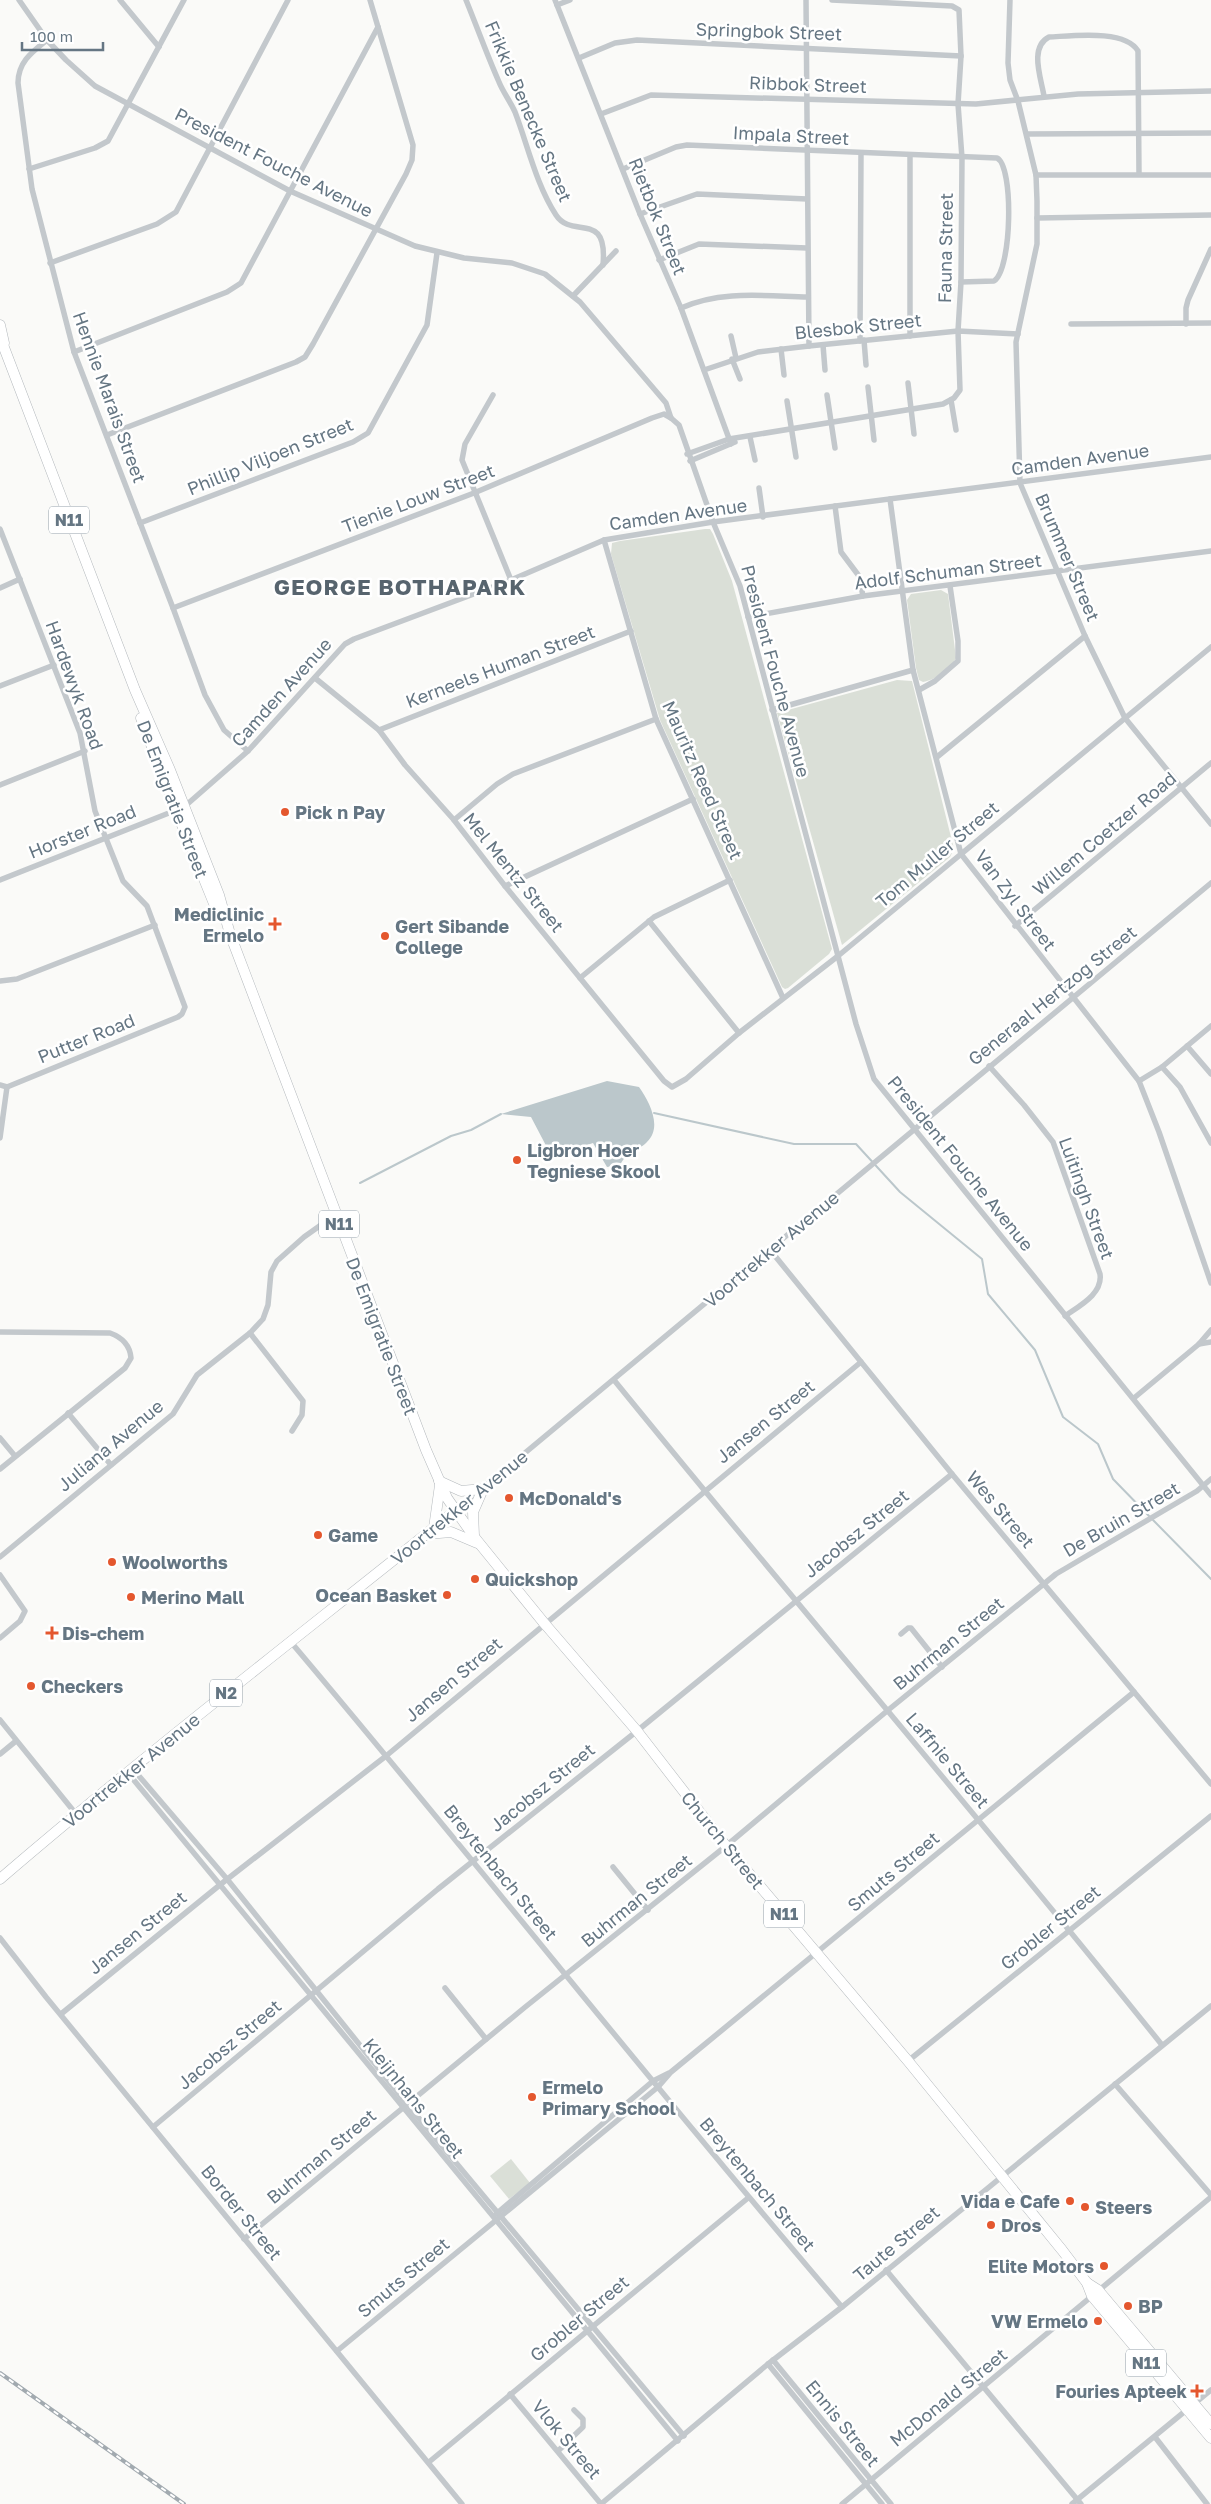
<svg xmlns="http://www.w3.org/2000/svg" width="1211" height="2504" viewBox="0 0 1211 2504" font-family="'Golos Text',sans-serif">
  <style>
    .green { fill: #dadfd7 }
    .water { fill: #bbc7cb }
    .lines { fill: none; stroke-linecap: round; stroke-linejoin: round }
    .stream { stroke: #bbc7cb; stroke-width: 2 }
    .highway-casing { stroke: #b4b9bd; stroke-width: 11 }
    .street { stroke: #c3c8cc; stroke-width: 5.5 }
    .highway { stroke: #fff; stroke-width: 10 }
    .rail-casing { stroke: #a2aab0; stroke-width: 4 }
    .rail { stroke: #fff; stroke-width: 2; stroke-dasharray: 5.5; stroke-linecap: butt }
    .poi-dot { fill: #e4572e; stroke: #fff; stroke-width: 2 }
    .labels { text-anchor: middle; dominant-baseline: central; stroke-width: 5; stroke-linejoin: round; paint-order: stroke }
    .shield { fill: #fff; stroke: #939fa8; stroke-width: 1 }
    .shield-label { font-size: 16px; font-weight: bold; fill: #657683 }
    .street-label { font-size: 18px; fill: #657683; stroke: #fff }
    .poi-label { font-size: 18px; font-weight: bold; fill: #657683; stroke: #fff; text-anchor: start }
    .district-label { font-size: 22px; font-weight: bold; letter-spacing: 1px; fill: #57646e; stroke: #fff }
  </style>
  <rect width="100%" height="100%" fill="#fafaf8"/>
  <g class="green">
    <polygon points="705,529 710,529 713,534 732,581 832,949 829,954 788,988 785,989 782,987 660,720 611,554 612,543 620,541"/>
    <path d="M941 590 948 594 956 658C951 669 935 680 923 682L919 680 916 668 907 600 911 594Z"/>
    <polygon points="897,680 912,681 954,849 950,857 842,945 777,713"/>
    <polygon points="511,2159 530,2183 509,2199 490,2176"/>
  </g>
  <path class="water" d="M607 1081 639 1087C649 1101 663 1127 647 1142 636 1153 629 1149 620 1165L607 1167 593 1143 552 1157 531 1117 501 1114Z"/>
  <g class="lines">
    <g class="stream">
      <polyline points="654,1113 794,1144 856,1144 900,1192 982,1259 988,1294 1035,1350 1063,1417 1098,1444 1113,1479 1149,1516"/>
      <polyline points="360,1183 451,1136 471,1130 501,1114"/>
      <polyline points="1153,1520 1211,1579"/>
    </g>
    <defs>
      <g id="highway">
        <polyline points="0,325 4,343"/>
        <polyline points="0,337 135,690 170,770 219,895 230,934 426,1450 447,1498 475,1538 544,1623 637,1731 726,1846 908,2061 1062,2250 1087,2283 1092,2296 1211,2438"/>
        <polyline points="141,718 176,810 217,911"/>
        <polyline points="439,1481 461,1491 483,1489"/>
        <polyline points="434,1528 440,1485"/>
        <polyline points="427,1534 451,1532 477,1543"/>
        <polyline points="474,1536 473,1512 483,1489"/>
        <path d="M0 1879C148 1752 303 1633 455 1511"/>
        <polyline points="1087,2283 1098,2290 1211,2424"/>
      </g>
    </defs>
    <use href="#highway" class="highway-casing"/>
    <g class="street">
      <polyline points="19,0 47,40 66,60 95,86 290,191 415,246 464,258 512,263 545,274 580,302 666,403 671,418 679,425 713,522 740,586 856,1024 874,1079 1211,1495"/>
      <polyline points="120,0 159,47"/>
      <path d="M466 0C477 27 487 55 499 82 503 92 510 101 515 112 528 146 536 184 556 215 572 240 608 209 603 265"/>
      <polyline points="555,0 640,214 681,308 731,444"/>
      <polyline points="806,0 809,346"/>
      <polyline points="1010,0 1008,63 1010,80 1018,101 1036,175 1037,201 1037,244 1016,342 1020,483 1085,636 1125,718 1211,824"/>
      <polyline points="557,5 570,0"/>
      <path d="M47 40C32 52 18 62 18 83L32 189 74 352 173 608 205 695 224 730 248 751"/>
      <polyline points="579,58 615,43 637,40 961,56"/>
      <path d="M1044 96C1041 78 1029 47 1049 37 1072 36 1125 29 1138 51L1139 174"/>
      <polyline points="601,114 651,95 976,104 1078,94 1211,91"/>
      <polyline points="1027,134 1211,133"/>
      <polyline points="29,169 95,148 108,141 184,0"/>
      <path d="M623 169 676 147 687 145 997 158C1014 166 1012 270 994 281L961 282"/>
      <polyline points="1036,175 1211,175"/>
      <polyline points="640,214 697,194 807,199"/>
      <polyline points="1037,218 1211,215"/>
      <polyline points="659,260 699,244 807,248"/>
      <polyline points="50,263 157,224 176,212 288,0"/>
      <polyline points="573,296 616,251"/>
      <path d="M681 308C721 290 764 296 808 297"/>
      <polyline points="1071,324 1211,323"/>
      <polyline points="1186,324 1186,308 1188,300 1211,249"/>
      <polyline points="731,336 736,358"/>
      <polyline points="910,336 910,156"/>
      <polyline points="864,340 866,365"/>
      <polyline points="860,341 861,153"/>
      <polyline points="823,345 825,370"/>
      <polyline points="781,349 784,375"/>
      <polyline points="74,352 227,292 241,283 378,27"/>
      <polyline points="732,359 740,379"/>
      <polyline points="704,370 758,352 809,346 958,331 1018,334"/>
      <polyline points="908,383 914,434"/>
      <polyline points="868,387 874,440"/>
      <polyline points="493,395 465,444 462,460 511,580"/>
      <polyline points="827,395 835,448"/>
      <polyline points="951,400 956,430"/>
      <polyline points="787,401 796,457"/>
      <polyline points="107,435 296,362 305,357 313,344 406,174 412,160 413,145 370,0"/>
      <polyline points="750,437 755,460"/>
      <polyline points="687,454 729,439 943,404 954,398 960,390 958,331 961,282 962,158 958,104 961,56 959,10 952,6 832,0"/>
      <polyline points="690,461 735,442"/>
      <polyline points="759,488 763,517"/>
      <polyline points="890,499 913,670 961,854 1139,1081 1159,1132 1211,1283"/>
      <polyline points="835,506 841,552 859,576 863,596"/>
      <polyline points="140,523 353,442 368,433 427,325 437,253"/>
      <polyline points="0,529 80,733 95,811 123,881 147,906 185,1007 182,1014 178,1017 7,1087 0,1085"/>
      <polyline points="604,540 656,719 783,998"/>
      <polyline points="0,588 20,579"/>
      <polyline points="173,608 474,493 652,418 664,414 671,418"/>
      <polyline points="748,617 863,596 1211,551"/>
      <polyline points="315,678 379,730 405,765 454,820 505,886 664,1081 672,1087 686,1079 739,1033 838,956 1211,647"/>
      <polyline points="0,686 54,665"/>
      <polyline points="919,690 935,681 958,661 958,641 950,586"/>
      <polyline points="772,710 913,670"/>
      <polyline points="379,730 631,631"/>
      <polyline points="937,757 1085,636"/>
      <polyline points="0,785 85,751"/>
      <polyline points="454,820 497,784 513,774 656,719"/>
      <polyline points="0,880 184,807 248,751 345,644 354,639 511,580 604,540 713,522 1211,457"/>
      <polyline points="505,886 693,799"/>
      <polyline points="649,921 739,1033"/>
      <polyline points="1015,926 1211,763"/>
      <polyline points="580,978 654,917 730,880"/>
      <polyline points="0,981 17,979 155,925"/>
      <polyline points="1187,1046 1211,1074"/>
      <path d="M989 1066 1024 1105 1053 1142 1100 1274C1103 1294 1079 1306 1065 1316"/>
      <polyline points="1162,1067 1180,1087 1211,1143"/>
      <polyline points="1139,1081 1162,1067 1211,1026"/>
      <polyline points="0,1138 7,1087"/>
      <polyline points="771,1251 952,1474 1211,1784"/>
      <path d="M0 1332 110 1333C121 1337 130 1345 131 1358L125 1368 0 1469"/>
      <polyline points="250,1333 303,1401 302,1415 292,1431"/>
      <polyline points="1199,1344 1211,1342"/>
      <path d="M614 1380C795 1603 983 1821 1162 2045"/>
      <polyline points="1134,1398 1199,1344 1211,1330"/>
      <polyline points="68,1413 111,1465"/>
      <polyline points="0,1438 15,1456"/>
      <polyline points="455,1511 1211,883"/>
      <polyline points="0,1557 173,1414 197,1375 250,1333 263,1319 268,1305 271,1272 277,1261 304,1237 335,1215"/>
      <polyline points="0,1575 25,1611 20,1621 0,1638"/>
      <polyline points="901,1634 908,1628 911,1628 942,1667"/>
      <path d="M290 1641C476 1861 654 2088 842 2307"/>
      <polyline points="0,1720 76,1814"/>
      <polyline points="0,1754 16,1741"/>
      <polyline points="133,1769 227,1879 407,2104 684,2436"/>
      <polyline points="128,1773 678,2441"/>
      <polyline points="613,1867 648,1910"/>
      <polyline points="0,1938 46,1997 462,2504"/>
      <polyline points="445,1988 486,2039"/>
      <polyline points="61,2014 221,1884 386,1756 861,1362"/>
      <polyline points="908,2061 1211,1816"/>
      <polyline points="1115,2084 1211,2195"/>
      <polyline points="153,2127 438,1889 637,1731 952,1474"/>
      <polyline points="496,2214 653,2081 669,2073"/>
      <polyline points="244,2239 524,2008 726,1846 887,1711 1056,1574 1197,1491 1211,1479"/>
      <polyline points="886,2270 1081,2504"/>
      <polyline points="337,2351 658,2087 671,2072 1134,1692"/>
      <polyline points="773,2360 891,2504"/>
      <polyline points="768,2364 882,2504"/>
      <polyline points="510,2394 601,2504"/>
      <polyline points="1155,2437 1207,2504"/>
      <polyline points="558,2451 583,2427 583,2419 574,2410"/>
      <polyline points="429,2462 748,2198"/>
      <polyline points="601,2504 768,2364 842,2307 1211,2006"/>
      <polyline points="842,2504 1211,2197"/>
      <polyline points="1072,2504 1211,2390"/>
    </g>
    <use href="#highway" class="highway"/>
    <defs>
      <polyline id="rail" points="0,2373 184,2504"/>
    </defs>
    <use href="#rail" class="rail-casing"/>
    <use href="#rail" class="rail"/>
  </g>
  <g class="poi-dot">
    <circle cx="285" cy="812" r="5"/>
    <path d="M272.5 916.5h5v5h5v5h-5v5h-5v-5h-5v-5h5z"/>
    <circle cx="385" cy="936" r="5"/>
    <circle cx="517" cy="1160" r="5"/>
    <circle cx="509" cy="1498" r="5"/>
    <circle cx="318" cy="1535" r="5"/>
    <circle cx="112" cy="1562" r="5"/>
    <circle cx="475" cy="1579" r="5"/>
    <circle cx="447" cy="1595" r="5"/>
    <circle cx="131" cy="1597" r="5"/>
    <path d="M49.5 1625.5h5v5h5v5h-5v5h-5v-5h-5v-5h5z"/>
    <circle cx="31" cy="1686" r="5"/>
    <circle cx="532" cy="2097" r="5"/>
    <circle cx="1070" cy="2201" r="5"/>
    <circle cx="1085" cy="2207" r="5"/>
    <circle cx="991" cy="2225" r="5"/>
    <circle cx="1104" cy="2266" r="5"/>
    <circle cx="1128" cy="2306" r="5"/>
    <circle cx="1098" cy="2321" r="5"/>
    <path d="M1194.5 2383.5h5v5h5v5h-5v5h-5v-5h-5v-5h5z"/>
  </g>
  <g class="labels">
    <g class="shield">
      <rect x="49" y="506.5" width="40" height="27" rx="4"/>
      <rect x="319" y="1210.5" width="40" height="27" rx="4"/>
      <rect x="210" y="1679.5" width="32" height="27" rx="4"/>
      <rect x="764" y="1900.5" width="40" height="27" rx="4"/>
      <rect x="1126" y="2349.5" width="40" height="27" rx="4"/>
    </g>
    <g class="shield-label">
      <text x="69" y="520">N11</text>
      <text x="339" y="1224">N11</text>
      <text x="226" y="1693">N2</text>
      <text x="784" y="1914">N11</text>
      <text x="1146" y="2363">N11</text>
    </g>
    <g class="street-label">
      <text transform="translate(769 31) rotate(2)">Springbok Street</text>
      <text transform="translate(808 84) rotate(2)">Ribbok Street</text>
      <text transform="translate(529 111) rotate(67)">Frikkie Benecke Street</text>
      <text transform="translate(791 135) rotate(3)">Impala Street</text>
      <text transform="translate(274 162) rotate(27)">President Fouche Avenue</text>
      <text transform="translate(658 216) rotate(68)">Rietbok Street</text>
      <text transform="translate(945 248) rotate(-89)">Fauna Street</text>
      <text transform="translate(858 326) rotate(-6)">Blesbok Street</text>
      <text transform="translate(110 397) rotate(70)">Hennie Marais Street</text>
      <text transform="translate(270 456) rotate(-22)">Phillip Viljoen Street</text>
      <text transform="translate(1080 459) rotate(-8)">Camden Avenue</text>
      <text transform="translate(418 498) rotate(-21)">Tienie Louw Street</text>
      <text transform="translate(678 514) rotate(-8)">Camden Avenue</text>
      <text transform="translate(1068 557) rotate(67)">Brummer Street</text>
      <text transform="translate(948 571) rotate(-7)">Adolf Schuman Street</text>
      <text transform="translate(500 666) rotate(-21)">Kerneels Human Street</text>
      <text transform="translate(776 671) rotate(75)">President Fouche Avenue</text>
      <text transform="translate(75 685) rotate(70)">Hardewyk Road</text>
      <text transform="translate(281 692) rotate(-48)">Camden Avenue</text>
      <text transform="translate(703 780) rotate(66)">Mauritz Reed Street</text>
      <text transform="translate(173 799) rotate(69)">De Emigratie Street</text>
      <text transform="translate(82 831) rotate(-22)">Horster Road</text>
      <text transform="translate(1104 833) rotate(-40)">Willem Coetzer Road</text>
      <text transform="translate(937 854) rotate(-40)">Tom Muller Street</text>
      <text transform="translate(514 872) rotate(51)">Mel Mentz Street</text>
      <text transform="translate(1016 900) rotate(53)">Van Zyl Street</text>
      <text transform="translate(1052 995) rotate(-39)">Generaal Hertzog Street</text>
      <text transform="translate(86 1038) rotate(-22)">Putter Road</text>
      <text transform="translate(961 1163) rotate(51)">President Fouche Avenue</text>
      <text transform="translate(1087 1198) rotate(70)">Luitingh Street</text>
      <text transform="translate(771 1249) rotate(-40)">Voortrekker Avenue</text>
      <text transform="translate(382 1336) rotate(69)">De Emigratie Street</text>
      <text transform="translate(765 1421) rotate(-39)">Jansen Street</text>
      <text transform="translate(110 1445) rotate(-40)">Juliana Avenue</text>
      <text transform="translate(459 1507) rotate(-39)">Voortrekker Avenue</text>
      <text transform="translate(1001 1509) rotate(50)">Wes Street</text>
      <text transform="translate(1121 1519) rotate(-30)">De Bruin Street</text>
      <text transform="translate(856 1533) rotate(-39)">Jacobsz Street</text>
      <text transform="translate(948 1643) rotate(-39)">Buhrman Street</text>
      <text transform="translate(453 1679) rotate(-40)">Jansen Street</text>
      <text transform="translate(948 1760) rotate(50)">Laffnie Street</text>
      <text transform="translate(131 1770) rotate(-39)">Voortrekker Avenue</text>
      <text transform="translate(542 1787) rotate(-39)">Jacobsz Street</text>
      <text transform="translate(723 1840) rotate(51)">Church Street</text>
      <text transform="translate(893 1871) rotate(-40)">Smuts Street</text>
      <text transform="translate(501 1872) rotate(51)">Breytenbach Street</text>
      <text transform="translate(636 1900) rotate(-39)">Buhrman Street</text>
      <text transform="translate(1050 1927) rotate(-39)">Grobler Street</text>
      <text transform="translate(137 1932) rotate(-39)">Jansen Street</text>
      <text transform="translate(229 2044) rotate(-40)">Jacobsz Street</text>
      <text transform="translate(414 2098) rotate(51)">Kleijnhans Street</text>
      <text transform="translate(321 2156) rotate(-40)">Buhrman Street</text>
      <text transform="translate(758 2184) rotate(50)">Breytenbach Street</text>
      <text transform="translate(242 2212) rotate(51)">Border Street</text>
      <text transform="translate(896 2243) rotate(-40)">Taute Street</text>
      <text transform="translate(403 2277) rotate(-40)">Smuts Street</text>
      <text transform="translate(579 2318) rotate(-40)">Grobler Street</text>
      <text transform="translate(948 2397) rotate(-39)">McDonald Street</text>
      <text transform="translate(843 2423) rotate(51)">Ennis Street</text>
      <text transform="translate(567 2439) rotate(50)">Vlok Street</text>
    </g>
    <g class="poi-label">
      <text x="295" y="812">Pick n Pay</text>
      <text x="264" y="914" text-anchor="end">Mediclinic<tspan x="264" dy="21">Ermelo</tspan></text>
      <text x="395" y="926">Gert Sibande<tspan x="395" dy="21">College</tspan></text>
      <text x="527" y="1150">Ligbron Hoer<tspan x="527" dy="21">Tegniese Skool</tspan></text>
      <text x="519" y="1498">McDonald's</text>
      <text x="328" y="1535">Game</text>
      <text x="122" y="1562">Woolworths</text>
      <text x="485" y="1579">Quickshop</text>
      <text x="437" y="1595" text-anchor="end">Ocean Basket</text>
      <text x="141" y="1597">Merino Mall</text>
      <text x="62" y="1633">Dis-chem</text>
      <text x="41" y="1686">Checkers</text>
      <text x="542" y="2087">Ermelo<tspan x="542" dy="21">Primary School</tspan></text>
      <text x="1060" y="2201" text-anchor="end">Vida e Cafe</text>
      <text x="1095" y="2207">Steers</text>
      <text x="1001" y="2225">Dros</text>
      <text x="1094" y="2266" text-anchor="end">Elite Motors</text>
      <text x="1138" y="2306">BP</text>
      <text x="1088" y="2321" text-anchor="end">VW Ermelo</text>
      <text x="1187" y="2391" text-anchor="end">Fouries Apteek</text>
    </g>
    <g class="district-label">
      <text x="400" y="586">GEORGE BOTHAPARK</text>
    </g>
  </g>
  <path d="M22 42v8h81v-8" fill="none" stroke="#657683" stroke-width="2.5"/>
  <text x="30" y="42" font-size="15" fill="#657683" stroke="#ffffff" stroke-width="4" paint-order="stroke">100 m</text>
</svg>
